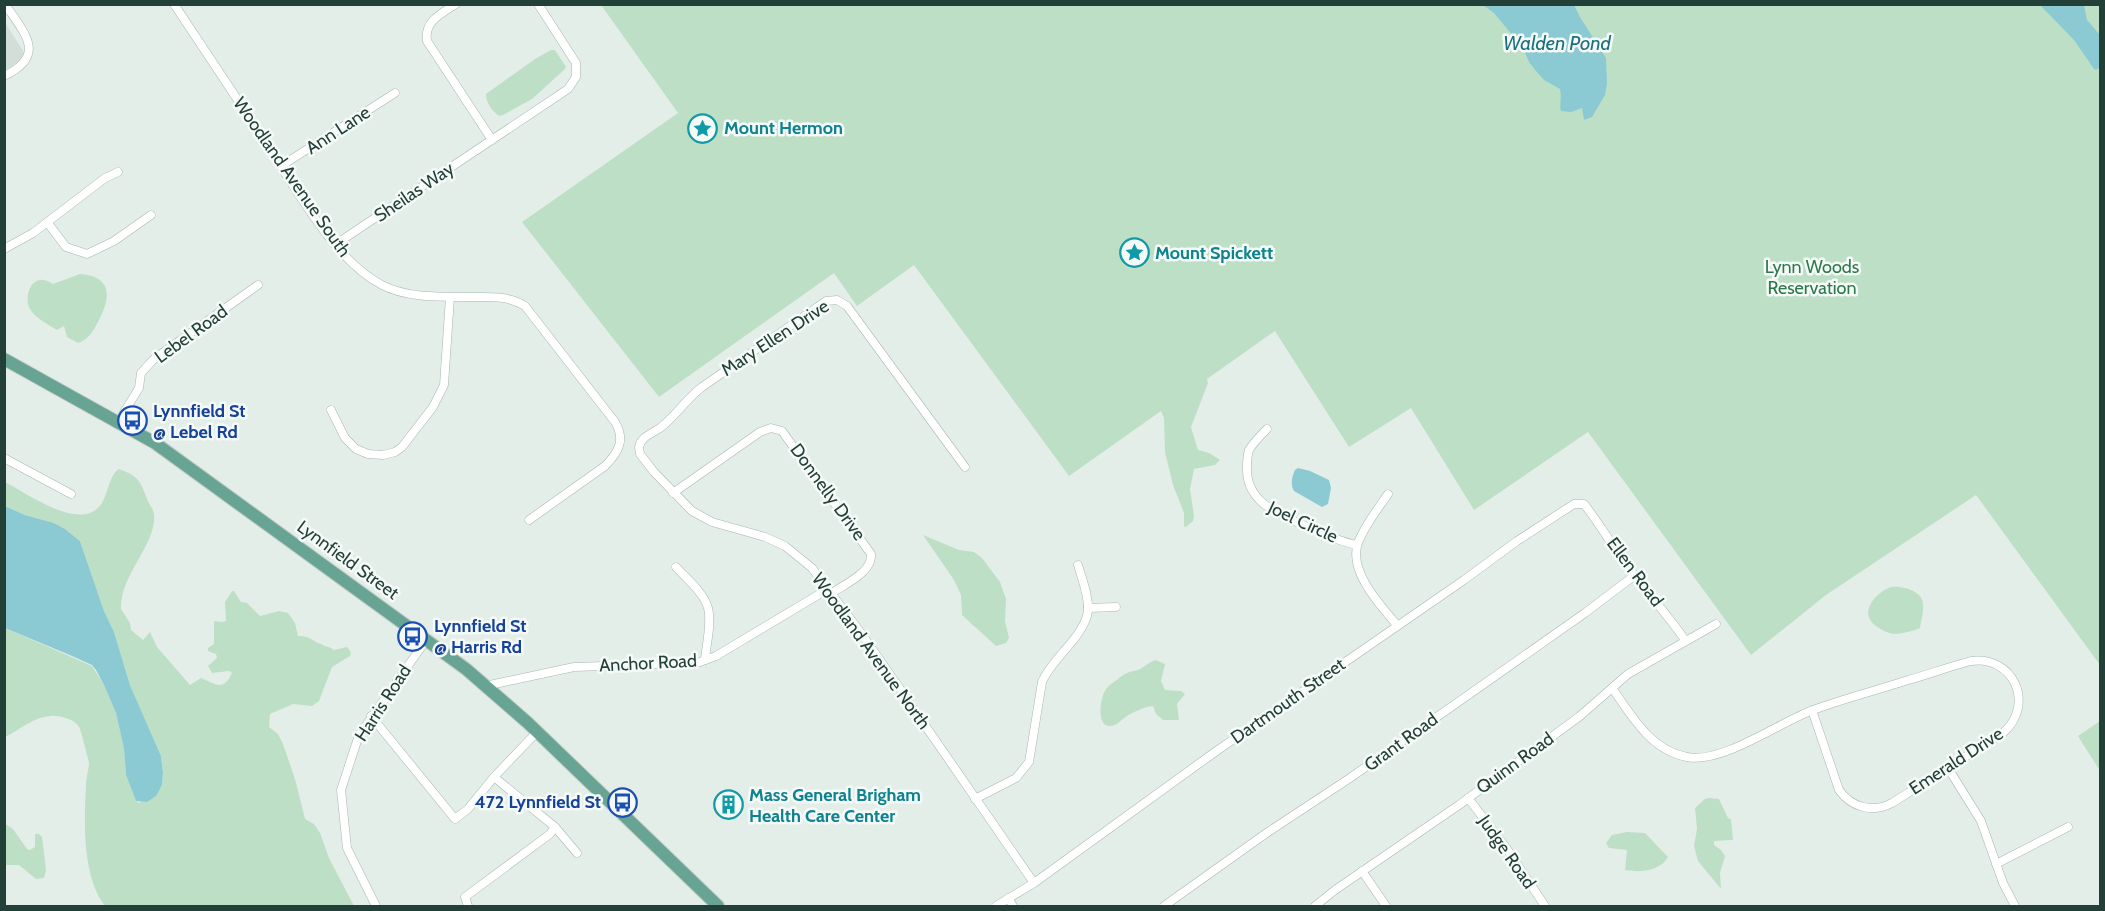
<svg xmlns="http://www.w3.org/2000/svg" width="2105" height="911" viewBox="0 0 2105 911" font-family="Cabin,sans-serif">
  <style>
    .built { fill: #d2ded8 }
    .green { fill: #bddfc6 }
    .water { fill: #8ccad3 }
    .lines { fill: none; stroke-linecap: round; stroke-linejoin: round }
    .street-casing { stroke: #a6b6b0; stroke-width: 9 }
    .primary-casing { stroke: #c1cac7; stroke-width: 14 }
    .street { stroke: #fff; stroke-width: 8 }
    .primary { stroke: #68a493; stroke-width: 12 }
    .labels { text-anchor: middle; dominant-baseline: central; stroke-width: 5; stroke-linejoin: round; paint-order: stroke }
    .culture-label { font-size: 18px; font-weight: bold; fill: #0d838f; stroke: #f5faf8; text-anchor: start }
    .street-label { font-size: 18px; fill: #234038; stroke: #f5faf8 }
    .park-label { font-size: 18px; fill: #2c7848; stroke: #f5faf8 }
    .transit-label { font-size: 18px; font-weight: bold; fill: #164399; stroke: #f5faf8; text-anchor: start }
    .water-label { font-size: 20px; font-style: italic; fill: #1b707e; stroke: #f5faf8 }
  </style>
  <rect width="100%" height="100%" fill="#e4eee9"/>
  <polygon class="built" points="4,21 25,54 23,59 5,70"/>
  <g class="green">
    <polygon points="601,5 2100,5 2100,665 1976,495 1826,595 1751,655 1588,432 1474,510 1411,408 1349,447 1275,331 1207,379 1208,383 1191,427 1198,450 1209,453 1220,460 1215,465 1194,469 1190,489 1194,516 1193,521 1186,527 1184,526 1184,513 1173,485 1165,452 1164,418 1161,411 1069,476 914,265 857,306 834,273 659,397 522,222 678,113"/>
    <path d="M551 50H555L566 67 564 70 532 99 503 115 499 116C492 111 486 103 486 94L535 59Z"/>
    <path d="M80 274C110 276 112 295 100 318 95 328 89 340 78 343L67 337 64 326 57 330C49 325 35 318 30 309 25 300 28 282 40 280 45 279 49 282 53 284Z"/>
    <path d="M119 469C141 477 140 482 148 501 150 506 153 508 154 514 157 545 120 574 121 609L130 623 131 630 143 640 150 632 157 647 190 685 201 678C216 684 223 692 232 673L229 671 212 673 208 666 217 658 216 654 208 651V648L214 644V621L222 622 226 621 225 602 232 591H234L241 602 247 603 260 616 279 611 288 613 295 623 298 636C309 635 312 641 321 644 326 647 329 646 334 650L347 647 351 652 350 656 332 667 319 701 312 706 293 704 270 714 269 727 278 734 283 744 295 779 305 819 314 824 320 833 329 858 354 906H105C82 876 84 822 86 785 86 778 89 769 89 762 88 759 81 730 79 727 74 719 60 715 50 716 34 717 19 730 5 737V628L92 666 104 685 116 713 124 749 126 775 136 801 139 803 162 786 163 773 161 756 130 685 114 632 104 611 80 541 65 529 54 523 25 515 5 506V482C27 493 85 536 103 501 108 492 110 474 119 469Z"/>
    <polygon points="923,535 959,550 974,552 982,558 1000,582 1006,599 1005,621 1009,638 1006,643 996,646 962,615 961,595 954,580"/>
    <path d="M1891 587C1902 586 1922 590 1923 604 1924 611 1921 620 1920 628L1918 629C1911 631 1902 634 1894 634 1888 633 1881 630 1876 626 1858 613 1875 593 1891 587Z"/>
    <path d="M1156 660 1165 664 1161 681 1165 690 1181 691 1185 694 1177 704 1179 720H1163L1156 714 1153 706C1144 707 1130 713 1123 719 1119 722 1116 726 1111 726 1095 728 1100 693 1108 687 1110 685 1124 674 1127 673 1131 671 1136 671 1140 669 1146 666 1149 662 1156 660Z"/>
    <polygon points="2100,721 2100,771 2078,736"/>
    <polygon points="1709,798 1719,799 1728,818 1731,819 1733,840 1714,841 1714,845 1721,850 1725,856 1720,873 1721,889 1698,861 1694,846 1697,829 1695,808 1705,799"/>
    <polygon points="4,823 13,829 27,849 30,850 35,847 35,834 39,834 42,837 46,870 44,878 36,879 19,865 5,865"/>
    <path d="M1627 832 1645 833 1668 857C1661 871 1639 873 1625 870L1627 850 1609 848 1606 843 1612 835Z"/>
  </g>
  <g class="water">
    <path d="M1483 5H1574L1580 17 1606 58 1607 83 1605 95 1592 117 1584 120 1582 108 1571 112 1561 111C1559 105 1562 98 1560 89L1544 80 1536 71 1529 62 1523 48 1494 13Z"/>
    <polygon points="2040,5 2084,5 2087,20 2100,35 2100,67 2096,70 2094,69 2074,40"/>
    <path d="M1298 468 1310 471 1329 480 1331 488 1328 504 1322 507 1294 491C1290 485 1292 476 1295 470Z"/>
    <polygon points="5,506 25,515 54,523 65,529 80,541 104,611 114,632 130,685 161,756 163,773 162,785 156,796 147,802 136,801 126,775 124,749 116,713 104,685 96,670 92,665 72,656 5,628"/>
  </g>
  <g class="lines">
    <defs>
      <g id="street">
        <path d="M174 4C205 51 237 98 267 145 296 189 335 261 382 285 407 298 440 297 468 297 488 297 507 295 525 306L615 422C626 440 618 453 605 466L529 520"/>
        <path d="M456 4C441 14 424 21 427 41L492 140"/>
        <path d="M4 76C48 55 24 33 5 4"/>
        <polyline points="281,166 395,93"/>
        <polyline points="47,222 66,247 87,254 114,241 151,215"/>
        <polyline points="336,244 568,89 576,77 576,63 538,4"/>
        <polyline points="4,249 33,233 105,178 118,172"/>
        <polyline points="331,410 345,438 356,449 368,454 383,455 395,452 402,447 433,407 444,385 450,297"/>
        <polyline points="118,422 139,388 141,373 154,359 258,285"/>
        <path d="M1267 429C1261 435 1253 443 1249 450 1247 456 1247 463 1247 468 1246 501 1276 513 1301 524 1319 532 1337 541 1357 545"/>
        <polyline points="4,458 71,494"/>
        <path d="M965 467 847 306 837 300 826 301 702 387C686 399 676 416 660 428 651 434 641 437 639 447L640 454 654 472 692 511 712 522 765 537 785 546 812 568 864 637 1034 883"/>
        <path d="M673 493 760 432 771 428 782 431 871 554C873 572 845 584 832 593"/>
        <path d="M1388 494C1378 509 1364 526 1358 543 1348 571 1380 605 1397 625"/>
        <path d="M676 567C686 578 704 593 708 608 712 624 706 645 705 660"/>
        <polyline points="1088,608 1116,607"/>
        <polyline points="485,686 574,667 697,663 716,656 828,589"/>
        <path d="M1612 688C1632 716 1650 750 1687 757 1722 764 1778 723 1813 710 1843 699 1874 691 1905 681 1927 675 1948 667 1971 661 2013 655 2036 704 2003 733L1892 803C1873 813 1852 808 1839 790L1812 710"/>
        <polyline points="371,716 455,819 468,809 494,777 537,732"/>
        <polyline points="1948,768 1981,821 2003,883 2015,906"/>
        <polyline points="494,777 555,827 577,853"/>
        <polyline points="1468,798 1507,849 1545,906"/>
        <path d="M975 799 1016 778 1029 762 1042 682C1052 658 1085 636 1088 611 1089 596 1082 579 1078 565"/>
        <polyline points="1996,864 2068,827"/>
        <polyline points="1362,871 1386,906"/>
        <polyline points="1008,898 1013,906"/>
        <polyline points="376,906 347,848 341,790 359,735 427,639"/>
        <polyline points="468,906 465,897 550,834 555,827"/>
        <path d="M996 906 1034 883 1215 752 1464 580 1517 541 1574 504H1584C1600 524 1612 546 1627 566 1646 591 1667 614 1685 640"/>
        <polyline points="1164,906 1268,832 1350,778 1585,613 1635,575"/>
        <polyline points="1315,906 1335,890 1459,805 1580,716 1628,674 1716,624"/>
      </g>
      <polyline id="primary" points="4,359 155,443 466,669 528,723 718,906"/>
    </defs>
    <use href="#street" class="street-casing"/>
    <use href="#primary" class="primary-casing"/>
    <use href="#street" class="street"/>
    <use href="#primary" class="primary"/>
  </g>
  <defs>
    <symbol id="sight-ring" viewBox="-11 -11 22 22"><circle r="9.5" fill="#f5faf8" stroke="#0f9aa8" stroke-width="1.5"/><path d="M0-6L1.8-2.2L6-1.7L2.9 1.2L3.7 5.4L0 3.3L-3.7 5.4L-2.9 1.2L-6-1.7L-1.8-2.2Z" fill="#0f9aa8"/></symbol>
    <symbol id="bus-ring" viewBox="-11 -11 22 22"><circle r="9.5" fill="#f5faf8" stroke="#1a4fb4" stroke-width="1.5"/><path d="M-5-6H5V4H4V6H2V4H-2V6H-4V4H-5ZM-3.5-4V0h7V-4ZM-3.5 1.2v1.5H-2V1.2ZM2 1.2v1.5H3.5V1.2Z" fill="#1a4fb4"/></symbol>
    <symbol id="building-ring" viewBox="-11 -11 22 22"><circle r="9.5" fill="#f5faf8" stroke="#0f9aa8" stroke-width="1.5"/><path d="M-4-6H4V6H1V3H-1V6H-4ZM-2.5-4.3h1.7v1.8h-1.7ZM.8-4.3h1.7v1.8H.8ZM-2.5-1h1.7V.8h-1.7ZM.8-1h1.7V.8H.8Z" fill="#0f9aa8"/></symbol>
  </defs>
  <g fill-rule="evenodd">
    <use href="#sight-ring" x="686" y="112" width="33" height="33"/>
    <use href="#sight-ring" x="1118" y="236" width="33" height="33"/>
    <use href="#bus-ring" x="116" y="404" width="33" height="33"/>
    <use href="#bus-ring" x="396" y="620" width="33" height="33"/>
    <use href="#bus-ring" x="606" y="786" width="33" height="33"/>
    <use href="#building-ring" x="712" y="788" width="33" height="33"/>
  </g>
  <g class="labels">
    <g class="culture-label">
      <text x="724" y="128">Mount Hermon</text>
      <text x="1155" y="253">Mount Spickett</text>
      <text x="749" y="795">Mass General Brigham<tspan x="749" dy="21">Health Care Center</tspan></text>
    </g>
    <g class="street-label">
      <text transform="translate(338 130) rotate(-33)">Ann Lane</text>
      <text transform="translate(292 177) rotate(55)">Woodland Avenue South</text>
      <text transform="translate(414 192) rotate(-34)">Sheilas Way</text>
      <text transform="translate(191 334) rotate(-36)">Lebel Road</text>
      <text transform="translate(775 338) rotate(-33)">Mary Ellen Drive</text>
      <text transform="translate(828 492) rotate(54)">Donnelly Drive</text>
      <text transform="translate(1303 522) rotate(25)">Joel Circle</text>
      <text transform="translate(348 560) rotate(36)">Lynnfield Street</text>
      <text transform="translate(1635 572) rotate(53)">Ellen Road</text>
      <text transform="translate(871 651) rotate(54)">Woodland Avenue North</text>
      <text transform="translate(648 663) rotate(-3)">Anchor Road</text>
      <text transform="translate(1288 701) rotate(-35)">Dartmouth Street</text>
      <text transform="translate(383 703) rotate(-57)">Harris Road</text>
      <text transform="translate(1401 742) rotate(-36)">Grant Road</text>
      <text transform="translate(1956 761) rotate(-33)">Emerald Drive</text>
      <text transform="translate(1515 763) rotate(-36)">Quinn Road</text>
      <text transform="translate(1507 852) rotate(55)">Judge Road</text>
    </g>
    <g class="park-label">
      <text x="1812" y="267">Lynn Woods<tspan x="1812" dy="21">Reservation</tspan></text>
    </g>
    <g class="transit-label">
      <text x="153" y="411">Lynnfield St<tspan x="153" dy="21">@ Lebel Rd</tspan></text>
      <text x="434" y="626">Lynnfield St<tspan x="434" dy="21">@ Harris Rd</tspan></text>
      <text x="601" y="802" text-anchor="end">472 Lynnfield St</text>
    </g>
    <g class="water-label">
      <text x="1557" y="43">Walden Pond</text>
    </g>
  </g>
  <rect width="2105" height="911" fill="none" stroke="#234038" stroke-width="12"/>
</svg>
